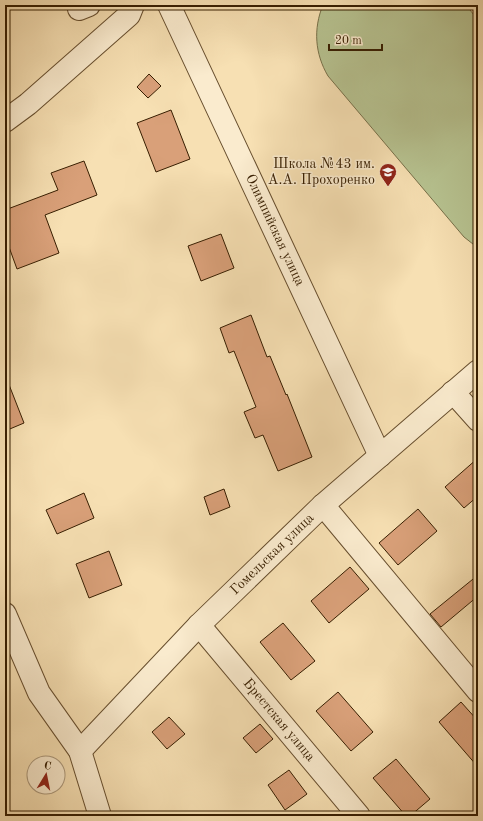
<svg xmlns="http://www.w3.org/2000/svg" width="483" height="821" viewBox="0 0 483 821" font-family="'Old Standard TT',serif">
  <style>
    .green { fill: #b7c391; stroke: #777049 }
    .building { fill: #d9a079; stroke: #371e01 }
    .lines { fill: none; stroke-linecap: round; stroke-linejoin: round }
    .minor-casing { stroke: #674e2e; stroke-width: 24 }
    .minor { stroke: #faebce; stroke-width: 22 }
    .labels { text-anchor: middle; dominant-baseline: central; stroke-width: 3; stroke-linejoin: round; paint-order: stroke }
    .poi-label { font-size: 14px; fill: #371e01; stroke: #faebce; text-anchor: end }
    .street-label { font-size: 14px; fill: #371e01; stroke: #faebce }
  </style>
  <rect width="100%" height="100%" fill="#f7e0b3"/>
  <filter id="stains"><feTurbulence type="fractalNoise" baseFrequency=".005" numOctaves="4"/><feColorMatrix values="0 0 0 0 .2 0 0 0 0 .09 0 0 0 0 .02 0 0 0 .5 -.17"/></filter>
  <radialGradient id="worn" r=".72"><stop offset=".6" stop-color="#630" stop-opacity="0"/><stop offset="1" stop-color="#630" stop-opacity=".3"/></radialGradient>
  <path class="green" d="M323 5H466L478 20V248L464 237 328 76C315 54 313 29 323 5Z"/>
  <g class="building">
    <polygon points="149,74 161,86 148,98 137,87"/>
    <polygon points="171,110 190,159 156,172 137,123"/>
    <polygon points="84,161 97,195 45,215 59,253 17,269 5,236 5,210 58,190 51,173"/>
    <polygon points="221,234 234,268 201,281 188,246"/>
    <polygon points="251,315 267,357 270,356 286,395 287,394 312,457 278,471 263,435 255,438 244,412 256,407 234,351 229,353 220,328"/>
    <polygon points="6,377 24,423 5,431 5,378"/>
    <polygon points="478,458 478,496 464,508 445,487"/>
    <polygon points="224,489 230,507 210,515 204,497"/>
    <polygon points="84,493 94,518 57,534 46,510"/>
    <polygon points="418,509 437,531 398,565 379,543"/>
    <polygon points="109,551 122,585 89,598 76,564"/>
    <polygon points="350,567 369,589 329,623 311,601"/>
    <polygon points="478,575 478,596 441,627 430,614"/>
    <polygon points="283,623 315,661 291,680 260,642"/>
    <polygon points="338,692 373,732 351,751 316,711"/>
    <polygon points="461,702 478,721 478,767 439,722"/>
    <polygon points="169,717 185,734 167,749 152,732"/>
    <polygon points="260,724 273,739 256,753 243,738"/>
    <polygon points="396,759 430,799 410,816 406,816 373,778"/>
    <polygon points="289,770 307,794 285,810 268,785"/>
  </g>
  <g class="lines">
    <defs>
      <g id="minor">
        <polyline points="169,5 380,456"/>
        <polyline points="79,9 89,5"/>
        <polyline points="5,121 28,104 129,15 133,5"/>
        <polyline points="453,392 478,420"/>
        <polyline points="323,505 478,691"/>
        <polyline points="5,614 39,693 80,751 100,816"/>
        <polyline points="199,625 359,816"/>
        <polyline points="80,751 199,625 323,505 478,371"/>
      </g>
    </defs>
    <use href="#minor" class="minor-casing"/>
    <use href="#minor" class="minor"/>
  </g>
  <defs>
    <symbol id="school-pin" viewBox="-11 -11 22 30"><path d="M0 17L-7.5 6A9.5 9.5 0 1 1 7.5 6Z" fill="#8f2418" stroke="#faebce"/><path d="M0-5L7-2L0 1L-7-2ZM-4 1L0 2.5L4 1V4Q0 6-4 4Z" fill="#fff"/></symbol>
  </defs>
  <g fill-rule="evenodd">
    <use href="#school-pin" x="378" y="162" width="20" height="27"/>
  </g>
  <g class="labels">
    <g class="poi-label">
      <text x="375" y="164">Школа №43 им.<tspan x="375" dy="16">А.А. Прохоренко</tspan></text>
    </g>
    <g class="street-label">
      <text transform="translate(275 230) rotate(65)">Олимпийская улица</text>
      <text transform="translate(272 554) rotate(-44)">Гомельская улица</text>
      <text transform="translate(279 720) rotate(50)">Брестская улица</text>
    </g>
  </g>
  <rect width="483" height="821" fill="none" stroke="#f7e0b3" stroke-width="20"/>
  <rect x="6" y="6" width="471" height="809" fill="none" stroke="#371e01" stroke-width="2"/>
  <rect x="10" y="10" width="463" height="801" fill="none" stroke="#371e01"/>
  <g transform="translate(46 775) rotate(10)"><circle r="19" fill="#faebce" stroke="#ac997c"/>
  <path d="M0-3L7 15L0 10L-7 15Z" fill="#8f2418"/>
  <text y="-6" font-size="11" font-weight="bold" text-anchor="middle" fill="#371e01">С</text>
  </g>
  <path d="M329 44v6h53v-6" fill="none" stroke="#371e01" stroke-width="2"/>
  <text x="335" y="44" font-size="12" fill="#371e01" stroke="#faebce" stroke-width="3" paint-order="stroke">20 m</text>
  <rect width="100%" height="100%" filter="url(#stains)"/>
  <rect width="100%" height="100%" fill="url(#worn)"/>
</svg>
